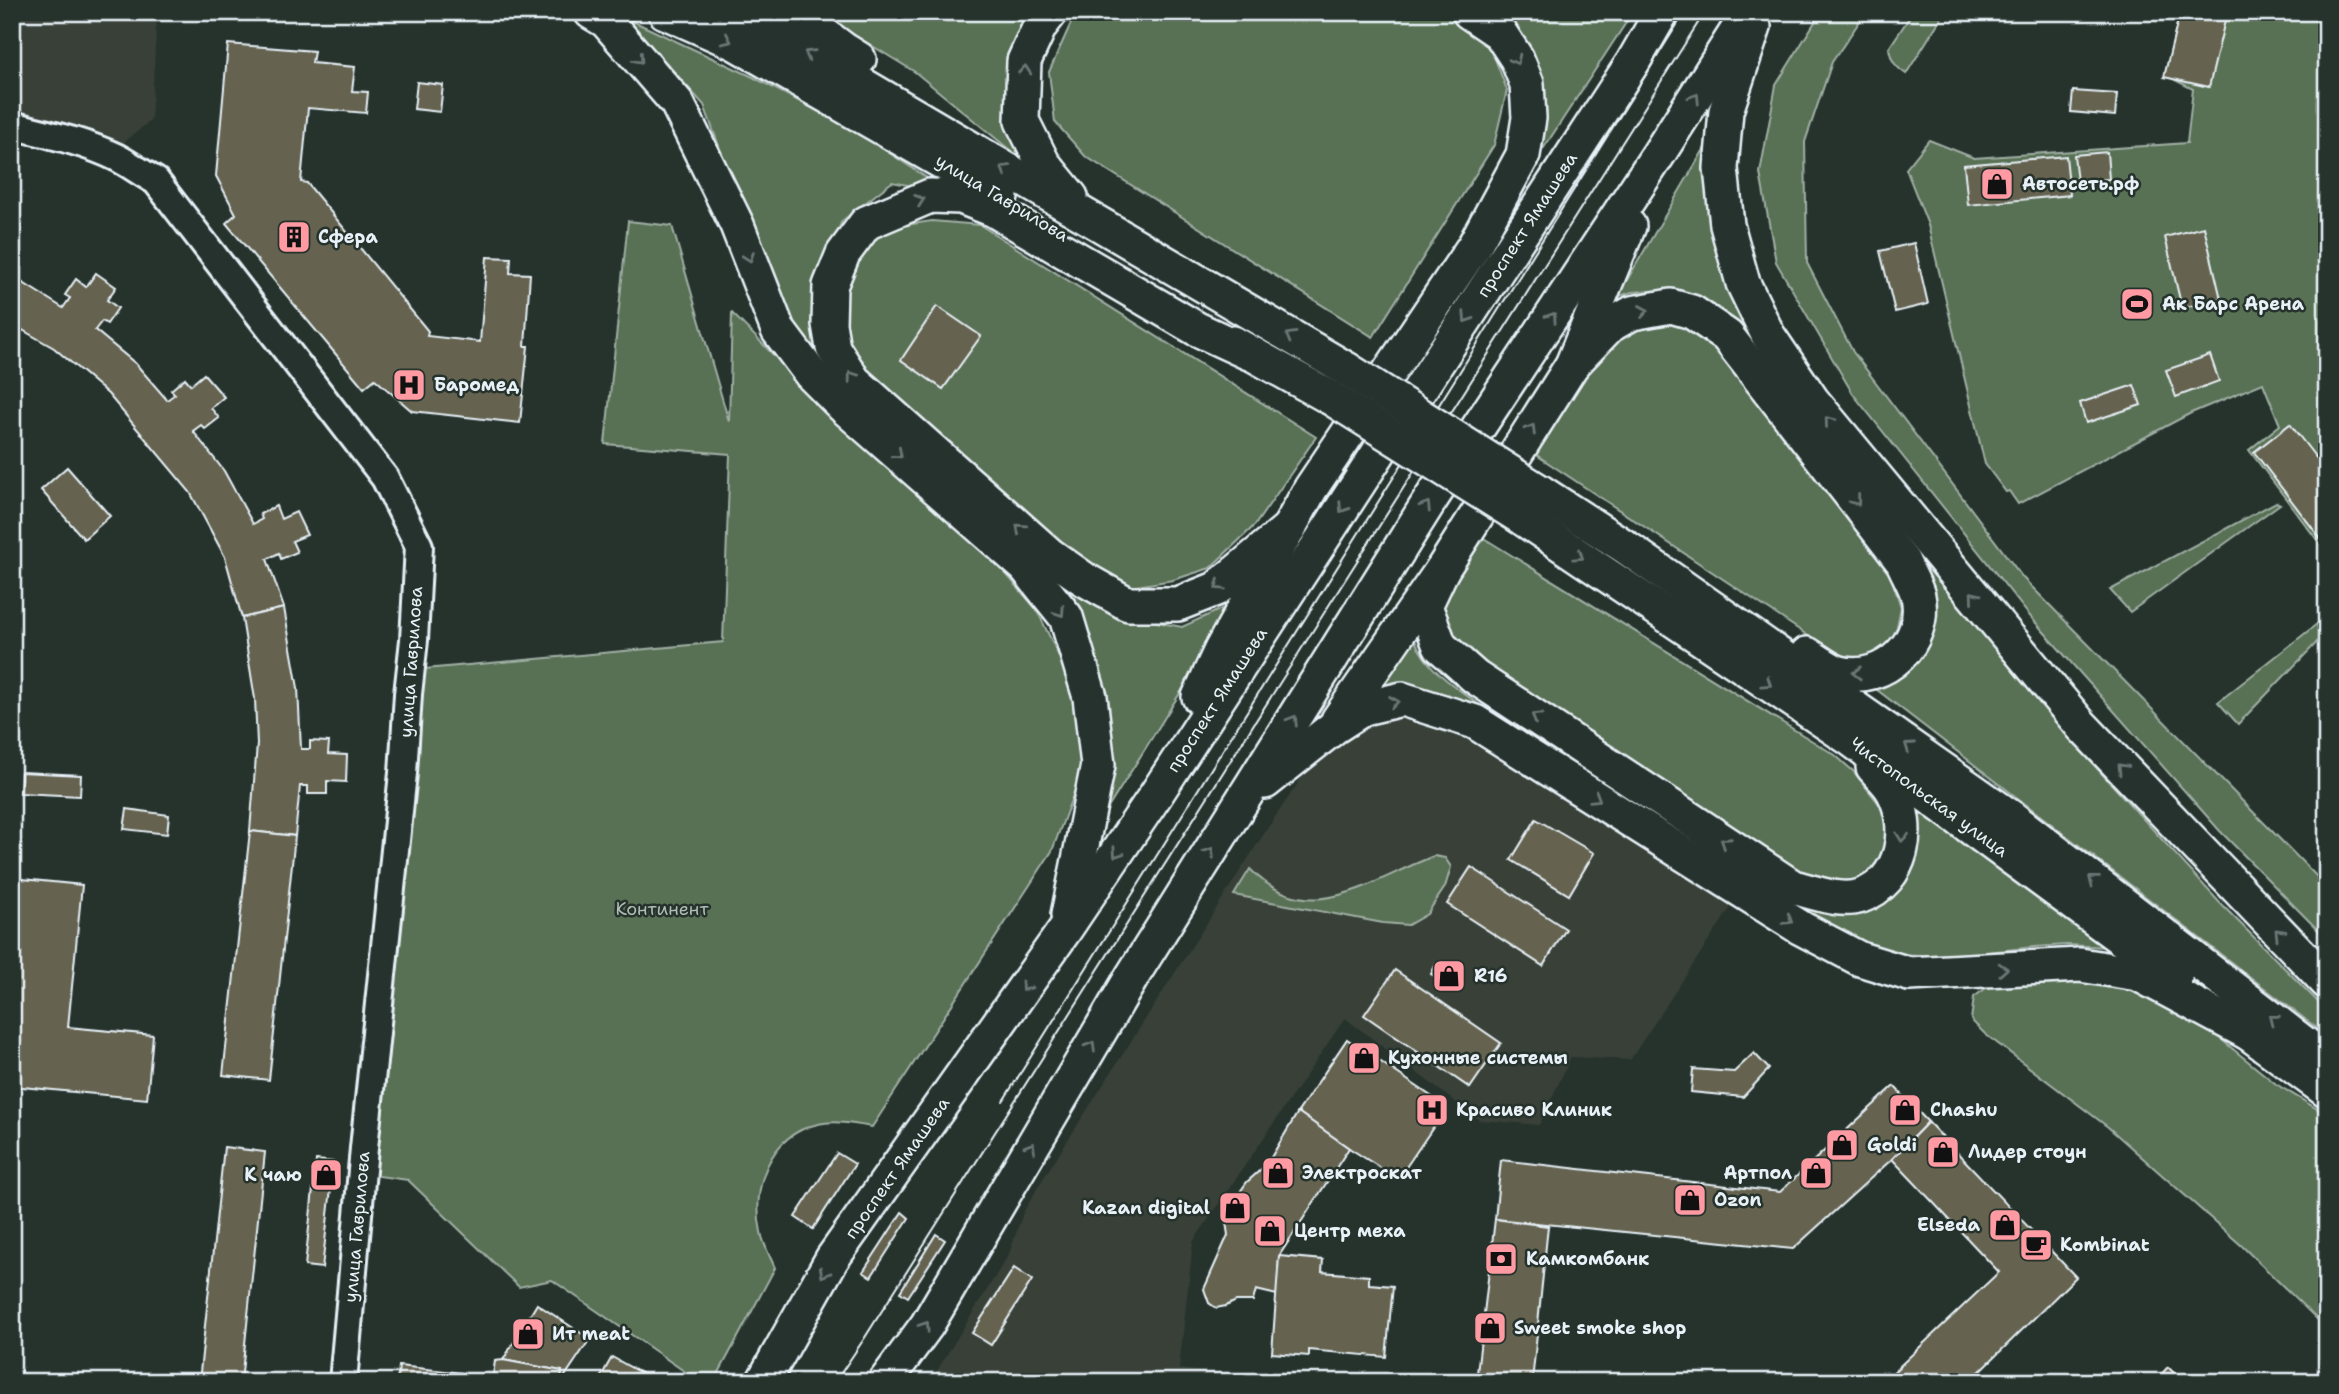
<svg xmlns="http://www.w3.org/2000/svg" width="2339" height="1394" viewBox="0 0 2339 1394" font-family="'Shantell Sans',sans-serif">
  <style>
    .built { fill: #394137 }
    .green { fill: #596f53; stroke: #a0b0a6; stroke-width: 2 }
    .building { fill: #65634f; stroke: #e8f1f8; stroke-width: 2 }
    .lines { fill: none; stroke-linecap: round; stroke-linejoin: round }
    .minor-casing { stroke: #e8f1f8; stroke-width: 32 }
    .major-casing { stroke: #e8f1f8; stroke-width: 38 }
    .minor { stroke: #26332d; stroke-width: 26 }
    .major { stroke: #26332d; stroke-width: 33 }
    .tram { stroke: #e8f1f8; stroke-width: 2 }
    .major-bridge-casing { stroke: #e8f1f8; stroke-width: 38; stroke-linecap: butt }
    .major-bridge { stroke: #26332d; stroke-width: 33 }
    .oneway { stroke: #6a7674 }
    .labels { text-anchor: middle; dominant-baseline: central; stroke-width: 5; stroke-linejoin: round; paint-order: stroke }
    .poi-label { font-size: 18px; font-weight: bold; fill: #e8f1f8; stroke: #26332d; text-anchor: start }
    .street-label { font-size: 18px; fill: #e8f1f8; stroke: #26332d }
    .park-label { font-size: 18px; fill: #afbdb6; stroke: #26332d }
  </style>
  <rect width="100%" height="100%" fill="#26332d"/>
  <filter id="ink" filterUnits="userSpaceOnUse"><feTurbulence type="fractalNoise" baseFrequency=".0143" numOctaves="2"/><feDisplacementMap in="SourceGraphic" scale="14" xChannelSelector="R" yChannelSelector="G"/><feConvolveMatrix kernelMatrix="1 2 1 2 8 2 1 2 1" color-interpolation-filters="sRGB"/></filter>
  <g filter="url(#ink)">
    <g class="built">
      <polygon points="12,12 157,12 151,120 122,144 12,110"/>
      <polygon points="1377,711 1434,714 1737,898 1630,1060 1571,1057 1539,1125 1479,1120 1345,1018 1193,1242 1179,1369 1284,1382 930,1382 1009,1254 1023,1213 1041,1182 1267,829 1311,764"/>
    </g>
    <g class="green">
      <polygon points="817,12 1033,12 1014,44 1007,76 1007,116 1021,159 915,72"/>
      <polygon points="1076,12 1455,12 1490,46 1507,90 1494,145 1373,337 1085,156 1055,122 1049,72"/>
      <polygon points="1498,12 1633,12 1532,166"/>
      <polygon points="1821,12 1866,12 1832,62 1805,142 1807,263 1853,352 2023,578 2327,887 2327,939 2220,831 2029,615 1853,394 1776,262 1760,173 1776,85"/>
      <path d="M1913 12H1945L1906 74C1896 67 1891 61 1889 48Z"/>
      <polygon points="2180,12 2327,12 2327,553 2249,450 2280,425 2263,383 2191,413 2018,504 2009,491 2006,492 1985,464 1928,225 1906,169 1929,140 1974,158 2187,143 2193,89 2165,75"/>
      <polygon points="626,18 753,77 859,133 950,193 892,182 842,221 823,265 815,325 1125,616 1182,627 1237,602 1093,832 1092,656 821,369 781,316 704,105"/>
      <polygon points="1713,134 1776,371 1732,319 1697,298 1666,290 1632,292 1617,297"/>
      <path d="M628 221 672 226 729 422 732 313 835 417 1001 568 1037 610 1074 688 1081 773 1052 851 872 1127C855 1124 835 1120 818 1124 769 1135 751 1188 761 1232 763 1244 770 1256 775 1268L714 1382H700L552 1280 519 1287 408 1180 371 1175 425 669 723 642 730 454 605 444Z"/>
      <polygon points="932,221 980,225 1316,437 1255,525 1210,568 1173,580 1130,587 1083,561 864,375 840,330 841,286 859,251 886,228"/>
      <polygon points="1681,319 1716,343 1891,577 1901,607 1895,636 1882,654 1860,660 1840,657 1535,454 1611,338 1629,327"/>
      <polygon points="2276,502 2280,504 2130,612 2110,590"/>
      <polygon points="1902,534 2072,741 2220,903 2327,1011 2327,1036 1872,686 1910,661"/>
      <polygon points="1482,537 1835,755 1853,771 1887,814 1889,834 1881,867 1856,885 1818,885 1480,667 1444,631 1442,602 1469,551"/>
      <polygon points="2327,616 2327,632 2238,724 2218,702"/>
      <path d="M1410 626C1420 665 1447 681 1477 703L1801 908 1835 915 1855 913 1915 804 2108 947 2067 945 2034 947 1951 956 1891 954 1850 942 1476 710 1373 686Z"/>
      <path d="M1434 856 1445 858 1451 867 1445 887 1427 914 1408 925 1383 923 1234 895 1250 869C1310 931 1370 880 1434 856Z"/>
      <polygon points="2082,976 2129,982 2175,1002 2276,1084 2327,1115 2327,1329 2242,1246 2108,1127 1985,1034 1971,1020 1974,997 1993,983"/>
    </g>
    <g class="building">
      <polygon points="2180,12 2227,12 2209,87 2164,77"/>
      <polygon points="228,44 314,51 312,63 355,67 352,91 368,92 366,113 308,108 301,182 307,183 428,331 427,336 480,342 487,257 511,258 510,273 530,274 525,346 528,346 520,423 412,411 375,379 364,388 226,223 236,214 216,176"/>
      <polygon points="417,82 443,85 440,112 414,109"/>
      <polygon points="2073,91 2117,94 2115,116 2071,112"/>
      <polygon points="2107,152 2109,179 2077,182 2074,155"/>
      <polygon points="2066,156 2070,195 1968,205 1964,165"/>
      <polygon points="2204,227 2221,299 2182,308 2165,237"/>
      <polygon points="1914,243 1928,304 1895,312 1880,251"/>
      <polygon points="96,273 116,287 107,300 118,308 107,324 102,321 95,330 136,364 167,400 175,394 171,390 185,378 191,385 204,374 224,397 211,408 219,418 205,429 201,425 193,431 224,471 253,524 262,519 260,514 276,506 281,519 296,512 307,535 292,541 297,552 281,559 279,553 267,559 284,608 242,618 225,557 190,492 108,394 54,348 12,324 12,276 63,308 70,298 65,295 76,279 86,287"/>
      <polygon points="937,306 981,336 943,389 901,360"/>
      <polygon points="2210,355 2219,381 2176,397 2166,370"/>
      <polygon points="2134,385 2141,405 2086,423 2080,403"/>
      <polygon points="2290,424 2327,472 2327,547 2254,452"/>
      <polygon points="67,467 110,516 84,539 41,490"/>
      <polygon points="284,608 298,688 301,749 310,749 310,741 329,742 328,754 347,755 346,782 327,781 327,794 308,794 308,786 300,786 295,836 250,831 257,744 255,699 242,618"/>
      <polygon points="21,772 81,775 80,796 20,793"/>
      <polygon points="127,809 169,815 167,834 124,829"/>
      <polygon points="1536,819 1594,853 1569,895 1511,860"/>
      <polygon points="250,831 295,836 269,1080 223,1075"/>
      <polygon points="1471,867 1566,929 1543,966 1447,904"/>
      <polygon points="12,878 82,885 68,1027 153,1035 147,1099 12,1086"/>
      <polygon points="1436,964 1461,977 1455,987 1431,974"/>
      <polygon points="1395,970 1501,1043 1470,1088 1364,1015"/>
      <polygon points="1347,1039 1447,1107 1398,1179 1349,1148 1298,1112"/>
      <polygon points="1754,1053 1769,1069 1743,1097 1691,1092 1693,1069 1734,1072"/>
      <polygon points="1894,1086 1928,1122 1892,1159 1793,1249 1495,1219 1501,1160 1780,1192"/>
      <polygon points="1298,1112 1349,1148 1279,1256 1277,1295 1256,1290 1253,1301 1236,1301 1226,1306 1216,1308 1209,1303 1204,1289 1228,1235 1226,1222 1235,1199 1247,1182 1267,1164"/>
      <polygon points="1928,1122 2076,1277 1969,1382 1883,1382 1999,1272 1892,1159"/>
      <polygon points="224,1147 265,1152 241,1382 199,1382"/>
      <polygon points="837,1153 855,1164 813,1229 795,1217"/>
      <polygon points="316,1160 334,1162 322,1268 305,1266"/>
      <polygon points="902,1212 909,1218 871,1277 863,1272"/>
      <polygon points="1495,1219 1548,1226 1532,1382 1476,1382"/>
      <polygon points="936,1234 945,1240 908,1297 900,1292"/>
      <polygon points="1279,1256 1323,1260 1322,1272 1369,1276 1369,1284 1393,1286 1386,1357 1309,1350 1309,1356 1272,1353"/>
      <polygon points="1014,1268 1032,1280 991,1345 972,1333"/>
      <polygon points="537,1304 590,1339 561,1382 562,1371 503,1360"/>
      <polygon points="612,1357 646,1376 643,1382 598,1382"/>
      <polygon points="503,1360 562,1371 560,1382 492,1382 495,1361"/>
      <polygon points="399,1366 462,1373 462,1382 397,1382"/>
      <polygon points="2168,1367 2183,1382 2154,1382"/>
    </g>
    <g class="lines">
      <defs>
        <path id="minor" d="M12 125C48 134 85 142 118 158 131 165 143 174 156 181L385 478 419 546 414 640 408 694 403 773 364 1148 343 1382"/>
        <g id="major">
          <polyline points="591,12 606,21 677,103 737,225 778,330 811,374 843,406 1025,566 1066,617 1090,697 1098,765 1068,915"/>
          <polyline points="665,12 735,43 1001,196"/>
          <polyline points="735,12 747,17 1348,370"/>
          <polyline points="794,12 843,49 859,59"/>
          <polyline points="1051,12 1040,26 1024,61 1022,121 1043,163 1071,197"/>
          <polyline points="1754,27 1726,111 1721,168 1727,225 1743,283 1768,335 1812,400 2081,725 2327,982"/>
          <polyline points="1233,343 1331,398"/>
          <polyline points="1249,353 1197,329 994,210 961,197 930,196 866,223 843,254 830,286 829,324 833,348 854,381 1050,555 1084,579 1128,604 1178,604 1216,589 1290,527"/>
          <path d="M1572 365 1609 326 1632 313 1671 306 1692 312 1727 336 1903 562C1907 572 1915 585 1918 596 1928 642 1884 684 1840 673 1829 670 1817 660 1807 654"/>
          <polyline points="1539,491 1627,548 2012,818 2327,1061"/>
          <polyline points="1522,518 1849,738 2175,978"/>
          <path d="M1442 570 1425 606 1440 646 1475 677 1793 887C1814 892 1840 903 1861 896 1903 881 1913 828 1893 791 1889 783 1879 774 1873 767"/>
          <polyline points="1199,697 1221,650 1311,488 1474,246 1523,155 1529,118 1527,84 1517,59 1500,33 1469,12"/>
          <polyline points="1338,720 1442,570 1572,365 1629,226"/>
          <polyline points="1265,782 1333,728 1364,708 1402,699 1475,722 1801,928 1860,959 1909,974 2080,965 2138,974 2250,1034"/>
          <polyline points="2232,1021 2327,1091"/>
          <polyline points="763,1382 832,1259 1064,931 1155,796 1633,62 1662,12"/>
          <polyline points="885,1382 927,1325 1133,975 1429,502 1658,155 1749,12"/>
        </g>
      </defs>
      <use href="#minor" class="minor-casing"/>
      <use href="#major" class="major-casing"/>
      <use href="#minor" class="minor"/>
      <use href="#major" class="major"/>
      <g class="tram">
        <polyline points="1003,1101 1685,12"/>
        <polyline points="835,1382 864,1339 1705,12"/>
      </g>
      <defs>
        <g id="major-bridge">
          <polyline points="1348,370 1539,491"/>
          <polyline points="1331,398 1522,518"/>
        </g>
      </defs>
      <use href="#major-bridge" class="major-bridge-casing"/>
      <use href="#major-bridge" class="major-bridge"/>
    </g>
    <defs><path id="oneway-chevron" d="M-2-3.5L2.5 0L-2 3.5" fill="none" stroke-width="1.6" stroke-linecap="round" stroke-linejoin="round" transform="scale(1.75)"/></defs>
    <g class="oneway">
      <use href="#oneway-chevron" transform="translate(727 40) rotate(25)"/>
      <use href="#oneway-chevron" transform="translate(809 54) rotate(-149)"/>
      <use href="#oneway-chevron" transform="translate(639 59) rotate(49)"/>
      <use href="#oneway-chevron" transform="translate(1516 60) rotate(63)"/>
      <use href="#oneway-chevron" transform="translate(1025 70) rotate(-85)"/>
      <use href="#oneway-chevron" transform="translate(1695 98) rotate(-58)"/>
      <use href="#oneway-chevron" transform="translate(1005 169) rotate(-150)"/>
      <use href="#oneway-chevron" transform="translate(920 200) rotate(-19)"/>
      <use href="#oneway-chevron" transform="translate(749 257) rotate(70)"/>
      <use href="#oneway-chevron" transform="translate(1644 311) rotate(-10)"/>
      <use href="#oneway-chevron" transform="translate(1552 317) rotate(-56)"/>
      <use href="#oneway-chevron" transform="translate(1467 318) rotate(123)"/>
      <use href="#oneway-chevron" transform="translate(1290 336) rotate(-150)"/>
      <use href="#oneway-chevron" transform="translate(852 376) rotate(-126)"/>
      <use href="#oneway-chevron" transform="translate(1829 421) rotate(-130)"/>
      <use href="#oneway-chevron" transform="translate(1531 429) rotate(-58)"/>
      <use href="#oneway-chevron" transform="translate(898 454) rotate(41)"/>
      <use href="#oneway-chevron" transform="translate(1856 501) rotate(52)"/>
      <use href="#oneway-chevron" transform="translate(1426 506) rotate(-58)"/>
      <use href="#oneway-chevron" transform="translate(1343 508) rotate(123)"/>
      <use href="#oneway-chevron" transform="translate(1020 528) rotate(-138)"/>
      <use href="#oneway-chevron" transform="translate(1579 556) rotate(34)"/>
      <use href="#oneway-chevron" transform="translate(1219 586) rotate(146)"/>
      <use href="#oneway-chevron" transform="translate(1974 596) rotate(-130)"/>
      <use href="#oneway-chevron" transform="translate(1060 612) rotate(56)"/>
      <use href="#oneway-chevron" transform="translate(1857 673) rotate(179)"/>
      <use href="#oneway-chevron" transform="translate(1767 683) rotate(34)"/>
      <use href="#oneway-chevron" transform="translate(1394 702) rotate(-9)"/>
      <use href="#oneway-chevron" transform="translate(1536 717) rotate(-147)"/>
      <use href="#oneway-chevron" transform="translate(1293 720) rotate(-58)"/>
      <use href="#oneway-chevron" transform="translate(1909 746) rotate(-145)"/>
      <use href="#oneway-chevron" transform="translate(2122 768) rotate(-134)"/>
      <use href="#oneway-chevron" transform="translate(1596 798) rotate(32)"/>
      <use href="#oneway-chevron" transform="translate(1902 837) rotate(96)"/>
      <use href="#oneway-chevron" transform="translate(1725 842) rotate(-147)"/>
      <use href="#oneway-chevron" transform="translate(1210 852) rotate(-57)"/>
      <use href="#oneway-chevron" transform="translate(1117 853) rotate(124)"/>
      <use href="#oneway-chevron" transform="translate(2093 880) rotate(-142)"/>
      <use href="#oneway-chevron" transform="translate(1788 920) rotate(32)"/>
      <use href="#oneway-chevron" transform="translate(2279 933) rotate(-134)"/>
      <use href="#oneway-chevron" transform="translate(2003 969) rotate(-4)"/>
      <use href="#oneway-chevron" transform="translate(1025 987) rotate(125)"/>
      <use href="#oneway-chevron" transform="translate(2273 1019) rotate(-142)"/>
      <use href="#oneway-chevron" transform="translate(1091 1046) rotate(-59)"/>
      <use href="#oneway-chevron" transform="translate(1031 1147) rotate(-59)"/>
      <use href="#oneway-chevron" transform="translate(824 1273) rotate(119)"/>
      <use href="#oneway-chevron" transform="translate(925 1326) rotate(-56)"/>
    </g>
  </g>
  <defs>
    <symbol id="shop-square" viewBox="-11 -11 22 22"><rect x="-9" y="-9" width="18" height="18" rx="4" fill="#ff9aa2" stroke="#26332d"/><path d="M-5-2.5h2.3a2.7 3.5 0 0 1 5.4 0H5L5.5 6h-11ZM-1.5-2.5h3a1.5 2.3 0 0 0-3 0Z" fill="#111"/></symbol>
    <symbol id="building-square" viewBox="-11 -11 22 22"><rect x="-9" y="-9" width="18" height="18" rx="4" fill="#ff9aa2" stroke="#26332d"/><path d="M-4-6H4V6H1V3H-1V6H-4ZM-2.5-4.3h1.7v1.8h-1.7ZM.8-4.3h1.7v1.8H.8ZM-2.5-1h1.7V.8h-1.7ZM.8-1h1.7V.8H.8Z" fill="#111"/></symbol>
    <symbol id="stadium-square" viewBox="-11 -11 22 22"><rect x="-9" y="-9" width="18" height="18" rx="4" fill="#ff9aa2" stroke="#26332d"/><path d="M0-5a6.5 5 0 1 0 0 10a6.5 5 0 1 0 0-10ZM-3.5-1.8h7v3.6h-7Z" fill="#111"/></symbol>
    <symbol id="hospital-square" viewBox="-11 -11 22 22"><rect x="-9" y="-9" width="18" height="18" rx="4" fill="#ff9aa2" stroke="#26332d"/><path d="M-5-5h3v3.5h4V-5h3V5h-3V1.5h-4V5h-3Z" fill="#111"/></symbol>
    <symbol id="cafe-square" viewBox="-11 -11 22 22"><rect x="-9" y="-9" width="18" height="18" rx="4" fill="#ff9aa2" stroke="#26332d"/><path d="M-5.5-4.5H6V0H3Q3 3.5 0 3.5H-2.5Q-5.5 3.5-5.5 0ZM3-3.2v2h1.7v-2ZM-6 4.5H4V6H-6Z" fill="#111"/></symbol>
    <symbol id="bank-square" viewBox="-11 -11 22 22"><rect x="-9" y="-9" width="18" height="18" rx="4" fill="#ff9aa2" stroke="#26332d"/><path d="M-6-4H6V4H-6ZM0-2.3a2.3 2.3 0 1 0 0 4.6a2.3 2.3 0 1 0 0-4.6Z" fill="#111"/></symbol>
  </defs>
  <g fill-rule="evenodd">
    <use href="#shop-square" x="1978" y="165" width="38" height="38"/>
    <use href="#building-square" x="275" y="218" width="38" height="38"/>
    <use href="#stadium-square" x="2118" y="285" width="38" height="38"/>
    <use href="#hospital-square" x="390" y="366" width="38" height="38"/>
    <use href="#shop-square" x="1430" y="957" width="38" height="38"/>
    <use href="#shop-square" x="1345" y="1039" width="38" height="38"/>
    <use href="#hospital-square" x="1413" y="1091" width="38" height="38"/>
    <use href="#shop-square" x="1886" y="1091" width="38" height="38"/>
    <use href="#shop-square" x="1823" y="1126" width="38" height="38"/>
    <use href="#shop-square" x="1924" y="1133" width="38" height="38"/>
    <use href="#shop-square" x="1259" y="1154" width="38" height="38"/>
    <use href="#shop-square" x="1797" y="1154" width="38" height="38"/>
    <use href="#shop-square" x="307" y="1156" width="38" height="38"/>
    <use href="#shop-square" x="1671" y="1181" width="38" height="38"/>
    <use href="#shop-square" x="1216" y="1189" width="38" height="38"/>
    <use href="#shop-square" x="1986" y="1206" width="38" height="38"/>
    <use href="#shop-square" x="1251" y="1212" width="38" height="38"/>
    <use href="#cafe-square" x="2017" y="1226" width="38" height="38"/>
    <use href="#bank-square" x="1482" y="1240" width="38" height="38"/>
    <use href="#shop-square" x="1471" y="1309" width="38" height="38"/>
    <use href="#shop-square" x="509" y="1315" width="38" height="38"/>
  </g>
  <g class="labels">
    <g class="poi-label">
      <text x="2022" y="184">Автосеть.рф</text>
      <text x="318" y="237">Сфера</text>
      <text x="2162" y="304">Ак Барс Арена</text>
      <text x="434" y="385">Баромед</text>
      <text x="1474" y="976">R16</text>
      <text x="1388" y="1058">Кухонные системы</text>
      <text x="1456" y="1110">Красиво Клиник</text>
      <text x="1930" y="1110">Chashu</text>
      <text x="1867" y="1145">Goldi</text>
      <text x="1968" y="1152">Лидер стоун</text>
      <text x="1302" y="1173">Электроскат</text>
      <text x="1792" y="1173" text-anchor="end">Артпол</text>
      <text x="302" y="1175" text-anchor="end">К чаю</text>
      <text x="1714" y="1200">Ozon</text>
      <text x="1210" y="1208" text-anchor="end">Kazan digital</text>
      <text x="1980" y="1225" text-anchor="end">Elseda</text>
      <text x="1294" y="1231">Центр меха</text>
      <text x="2060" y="1245">Kombinat</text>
      <text x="1526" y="1259">Камкомбанк</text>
      <text x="1514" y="1328">Sweet smoke shop</text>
      <text x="552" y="1334">Ит meat</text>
    </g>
    <g class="street-label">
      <text transform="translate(1002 198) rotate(31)">улица Гаврилова</text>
      <text transform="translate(1527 225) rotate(-57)">проспект Ямашева</text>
      <text transform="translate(411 662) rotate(-86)">улица Гаврилова</text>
      <text transform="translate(1217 700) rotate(-57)">проспект Ямашева</text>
      <text transform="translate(1929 797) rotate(36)">Чистопольская улица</text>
      <text transform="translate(897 1168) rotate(-55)">проспект Ямашева</text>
      <text transform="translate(357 1227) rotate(-85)">улица Гаврилова</text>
    </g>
    <g class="park-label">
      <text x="662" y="909">Континент</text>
    </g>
  </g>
  <rect width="2339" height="1394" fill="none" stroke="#26332d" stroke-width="42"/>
  <rect x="21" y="21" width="2297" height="1352" fill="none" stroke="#e8f1f8" stroke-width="2.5" filter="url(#ink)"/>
</svg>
